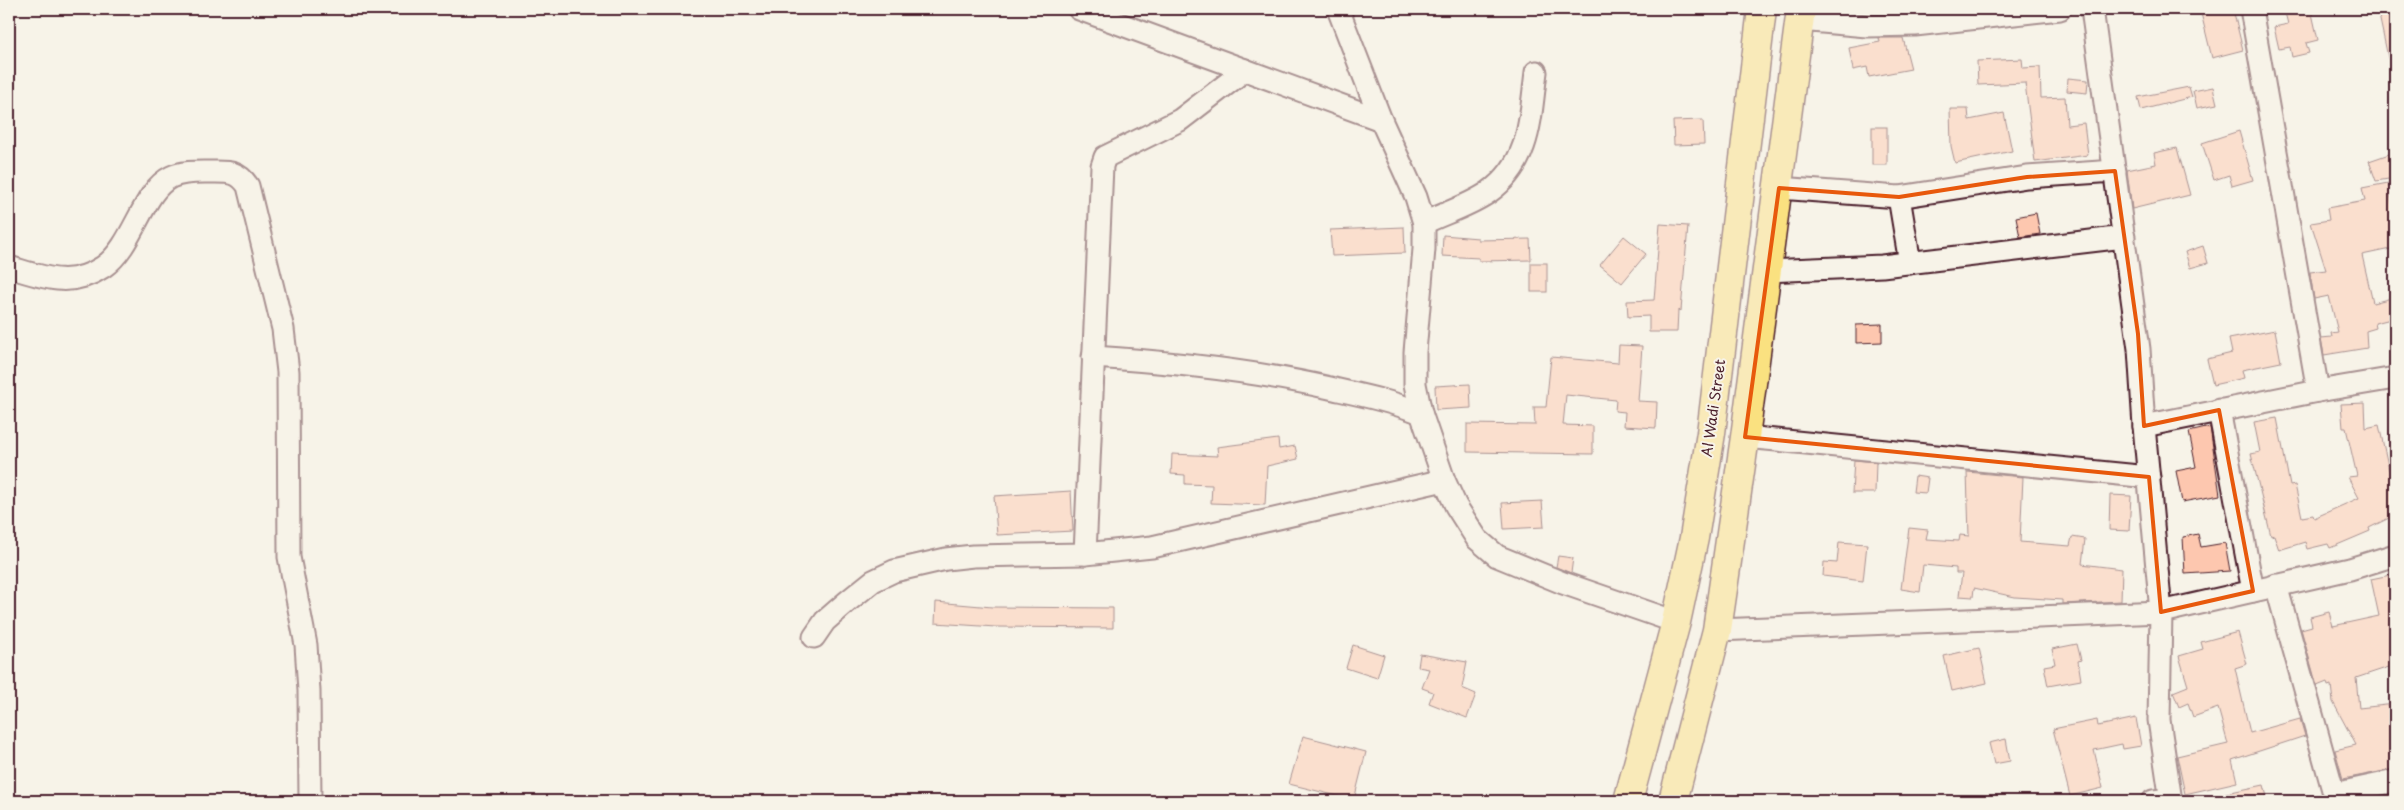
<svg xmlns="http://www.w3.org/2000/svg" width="2404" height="810" viewBox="0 0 2404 810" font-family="'Playpen Sans',sans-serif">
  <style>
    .building { fill: #fdc7af; stroke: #4a1f2b }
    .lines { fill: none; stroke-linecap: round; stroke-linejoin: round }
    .minor-casing { stroke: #4a1f2b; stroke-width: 25 }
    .major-casing { stroke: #4a1f2b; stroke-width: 31 }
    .minor { stroke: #f7f3e8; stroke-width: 21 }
    .major { stroke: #fae180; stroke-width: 28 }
    .marked { fill: none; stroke: #e8590c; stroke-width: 4; stroke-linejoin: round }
    .labels { text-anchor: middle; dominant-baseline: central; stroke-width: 4; stroke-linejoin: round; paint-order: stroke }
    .street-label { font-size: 14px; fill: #4a1f2b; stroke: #f7f3e8 }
  </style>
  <rect width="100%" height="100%" fill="#f7f3e8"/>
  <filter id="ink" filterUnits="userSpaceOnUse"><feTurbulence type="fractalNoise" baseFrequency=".02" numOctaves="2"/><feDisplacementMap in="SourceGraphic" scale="10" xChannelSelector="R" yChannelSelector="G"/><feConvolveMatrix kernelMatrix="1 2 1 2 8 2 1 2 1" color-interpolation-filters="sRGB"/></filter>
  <g filter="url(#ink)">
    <g class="building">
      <polygon points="1874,9 1896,9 1897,13 1875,13"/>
      <polygon points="2200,9 2233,9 2243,50 2212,58"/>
      <polygon points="2284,9 2311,9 2318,40 2306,43 2309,53 2292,57 2290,47 2279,49 2274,27 2288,24"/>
      <polygon points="2395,11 2395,61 2389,62 2379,15"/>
      <polygon points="1879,38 1903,38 1911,69 1869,77 1867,67 1853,70 1849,48 1880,42"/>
      <polygon points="2022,59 2023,68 2040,67 2041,98 2065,97 2067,125 2084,123 2088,155 2035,162 2025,83 1978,85 1977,61"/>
      <polygon points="2068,78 2088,80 2087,93 2067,91"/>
      <polygon points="2189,87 2192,97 2141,110 2138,97"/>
      <polygon points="2213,87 2217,104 2197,108 2193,91"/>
      <polygon points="1950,109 1968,109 1969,120 2004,113 2012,151 1955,163 1951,146"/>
      <polygon points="1703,120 1704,144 1674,145 1673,121"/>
      <rect x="1872" y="127" width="15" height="38"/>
      <polygon points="2239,131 2253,180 2232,186 2229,175 2214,180 2202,143"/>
      <polygon points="2177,148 2190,195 2132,209 2127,170 2156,164 2154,153"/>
      <polygon points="2395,152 2395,178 2376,181 2369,161"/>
      <polygon points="2388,183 2395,216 2395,248 2362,255 2373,303 2395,297 2395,318 2375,323 2376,328 2366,331 2367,348 2324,355 2321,338 2332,337 2331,333 2338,332 2329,296 2314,299 2310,272 2326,270 2311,223 2329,220 2327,208 2365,201 2362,188"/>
      <polygon points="2036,213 2040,234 2020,237 2016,217"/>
      <polygon points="1660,224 1688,226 1681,311 1678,310 1677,332 1649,332 1649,316 1628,317 1627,301 1654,300"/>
      <polygon points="1404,227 1405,253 1332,256 1330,230"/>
      <polygon points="1443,235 1478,238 1478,240 1530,239 1531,260 1479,261 1479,258 1442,256"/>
      <polygon points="1624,236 1646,254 1622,283 1600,265"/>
      <polygon points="2203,246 2208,263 2190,268 2185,252"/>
      <rect x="1531" y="263" width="16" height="29"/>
      <polygon points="1882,324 1882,342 1856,343 1856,325"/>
      <polygon points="2275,330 2281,362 2242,370 2244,378 2213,385 2207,359 2232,353 2229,339"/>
      <polygon points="1619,345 1642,346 1638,401 1657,402 1656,428 1624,426 1625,412 1615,411 1616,400 1566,395 1563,425 1593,426 1593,454 1467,452 1467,424 1535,425 1534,407 1546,407 1551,357 1618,363"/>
      <polygon points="1470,384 1471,408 1436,410 1435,386"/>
      <polygon points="2365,403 2366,428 2379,425 2389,470 2395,468 2395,515 2369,528 2370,531 2330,548 2328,544 2307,549 2305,542 2279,550 2274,535 2271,536 2251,454 2260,452 2254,422 2277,418 2290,486 2295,485 2302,517 2313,515 2314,518 2359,498 2348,477 2357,476 2346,428 2343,428 2341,404"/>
      <polygon points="2210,427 2220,495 2182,502 2176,471 2196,467 2189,432"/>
      <polygon points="1278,439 1279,449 1295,446 1298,459 1267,466 1265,505 1211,503 1212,485 1185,484 1185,475 1171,474 1172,454 1218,456 1217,447"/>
      <polygon points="1854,460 1876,462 1875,493 1852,493"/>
      <polygon points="1967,472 2023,477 2020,542 2070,546 2072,537 2085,539 2082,564 2122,569 2121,601 2062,604 2062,600 2015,597 1974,588 1973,597 1959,596 1962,573 1956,573 1956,568 1923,565 1920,592 1901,589 1909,528 1928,530 1926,539 1959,541 1960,535 1969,536"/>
      <polygon points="1915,476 1928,478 1926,493 1913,492"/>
      <polygon points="1071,491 1073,531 997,535 994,496"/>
      <polygon points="2110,495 2131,496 2129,531 2109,530"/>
      <polygon points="1542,501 1544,527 1504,529 1502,503"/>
      <polygon points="2198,534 2201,547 2225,543 2230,571 2185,574 2183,537"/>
      <polygon points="1839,542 1867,544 1863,581 1823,576 1824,562 1837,563"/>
      <polygon points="1558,556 1573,558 1571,573 1556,567"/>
      <polygon points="2395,574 2395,622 2391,624 2394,634 2391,635 2395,665 2356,678 2359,708 2395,704 2395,718 2391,719 2395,747 2395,769 2343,779 2335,750 2356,745 2333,702 2331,685 2328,686 2327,682 2317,686 2301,629 2312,626 2310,617 2329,612 2333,626 2379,616 2371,579"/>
      <polygon points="936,602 992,607 1113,608 1113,628 996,627 935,623"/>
      <polygon points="2238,632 2247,664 2235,668 2250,733 2300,719 2305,736 2232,760 2237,782 2185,794 2177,756 2228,744 2218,708 2193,717 2188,703 2179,707 2173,692 2188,686 2179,656 2203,649 2201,642"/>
      <polygon points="2077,644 2081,660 2078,661 2081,680 2048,686 2044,666 2055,664 2052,649"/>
      <polygon points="1353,645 1384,655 1377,678 1346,668"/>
      <polygon points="1979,648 1987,683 1952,691 1944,656"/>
      <polygon points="1420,654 1467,662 1462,688 1476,694 1467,718 1429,703 1433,692 1422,688 1429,669 1418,667"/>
      <polygon points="2136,718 2141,746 2123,749 2122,744 2094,750 2103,788 2070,796 2053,729 2097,720 2098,726"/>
      <polygon points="1303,736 1366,752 1354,800 1289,784"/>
      <polygon points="2006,739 2010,761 1994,764 1989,743"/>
      <polygon points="2264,785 2268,801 2218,801 2217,795"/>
      <polygon points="2395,794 2395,801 2360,801"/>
    </g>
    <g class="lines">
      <defs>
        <g id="minor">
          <polyline points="1079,9 1381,120"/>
          <polyline points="1338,9 1381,120 1416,197 1424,223 1424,249 1415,352 1415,384 1421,413 1444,480 1456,506 1477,539 1497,556 1563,583 1676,622"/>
          <polyline points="2092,9 2139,349 2144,426 2161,612 2159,720 2171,801"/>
          <polyline points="2251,9 2318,391"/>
          <polyline points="1800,20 1867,26 1915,25 2060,9"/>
          <polyline points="1779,188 1899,197 2027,177 2115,171"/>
          <polyline points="1899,197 1910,263"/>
          <path d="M1424 223C1445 213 1471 205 1489 192 1531 162 1530 118 1536 72"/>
          <path d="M9 267C43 277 70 289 103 267 134 246 142 191 171 177 183 171 199 172 212 172 229 172 238 171 248 186L283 329 288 372 289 557 306 645 309 691 310 801"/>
          <polyline points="1767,271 1882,266 2124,237"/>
          <path d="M1093 357C1172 362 1251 370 1330 388 1361 395 1391 401 1421 413"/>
          <polyline points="2219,410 2253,591"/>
          <polyline points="2144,426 2318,391 2395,378"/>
          <polyline points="1745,437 2149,477"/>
          <polyline points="1085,554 1102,166 1105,157 1180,120 1245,70"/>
          <polyline points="2276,585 2336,801"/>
          <polyline points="1717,630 2161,612 2350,569 2395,555"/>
          <polyline points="814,637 825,621 848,601 873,581 894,571 946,559 973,556 1085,554 1152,547 1444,480"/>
          <polyline points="2334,794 2395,781"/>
          <polyline points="2153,801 2171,799"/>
        </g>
        <g id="major">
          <polyline points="1628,801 1676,622 1694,538 1711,433 1762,9"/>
          <polyline points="1673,801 1717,630 1745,437 1801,9"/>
        </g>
      </defs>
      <use href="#minor" class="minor-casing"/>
      <use href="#major" class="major-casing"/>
      <use href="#minor" class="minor"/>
      <use href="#major" class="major"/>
    </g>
  </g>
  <path d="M0 0H2404V810H0ZM2115 171 2138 334 2144 426 2219 410 2253 591 2161 612 2149 477 1745 437 1779 188 1899 197 2027 177Z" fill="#f7f3e8" fill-opacity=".55" fill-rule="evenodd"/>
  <path class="marked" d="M2115 171 2138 334 2144 426 2219 410 2253 591 2161 612 2149 477 1745 437 1779 188 1899 197 2027 177Z"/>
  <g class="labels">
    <g class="street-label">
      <text transform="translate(1713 408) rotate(-82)">Al Wadi Street</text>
    </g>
  </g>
  <rect width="2404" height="810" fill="none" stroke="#f7f3e8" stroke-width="30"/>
  <rect x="15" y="15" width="2374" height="780" fill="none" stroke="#4a1f2b" stroke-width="2" filter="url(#ink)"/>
</svg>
